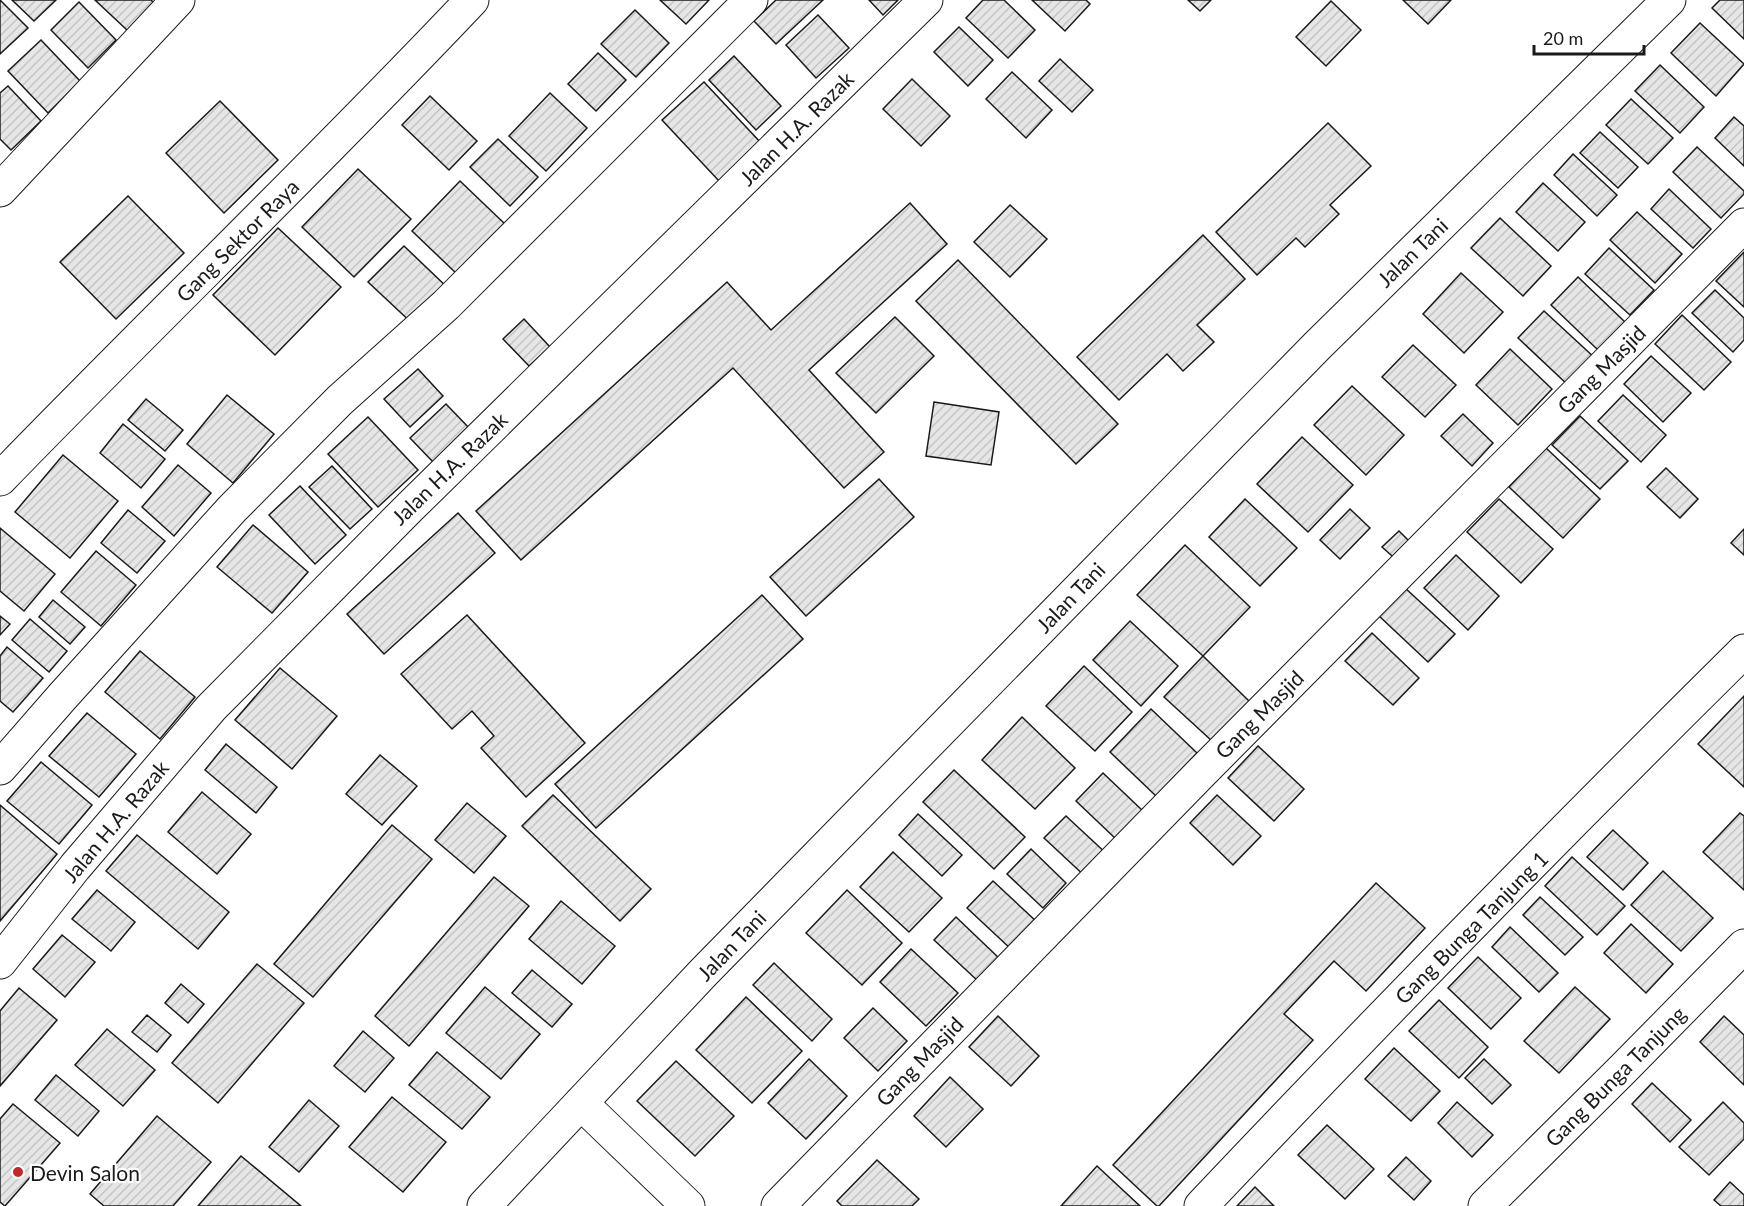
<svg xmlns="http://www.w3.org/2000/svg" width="1744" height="1206" viewBox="0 0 1744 1206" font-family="Lato,sans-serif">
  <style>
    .building { fill: url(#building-hatch); stroke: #1a1a1a; stroke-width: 1.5 }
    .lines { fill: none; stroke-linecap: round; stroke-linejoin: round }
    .minor-casing { stroke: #1a1a1a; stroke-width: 35 }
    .tertiary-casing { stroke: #1a1a1a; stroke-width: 35 }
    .minor { stroke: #fff; stroke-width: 33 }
    .tertiary { stroke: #fff; stroke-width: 33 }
    .poi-dot { fill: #c62828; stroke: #fff; stroke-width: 2 }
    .labels { text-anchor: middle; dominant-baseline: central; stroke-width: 4.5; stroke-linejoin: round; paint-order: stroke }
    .street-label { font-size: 21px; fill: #1a1a1a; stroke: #fff }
    .poi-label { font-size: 21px; fill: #1a1a1a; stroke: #fff; text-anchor: start }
  </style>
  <defs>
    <pattern id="building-hatch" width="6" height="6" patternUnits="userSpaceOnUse" patternTransform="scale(1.5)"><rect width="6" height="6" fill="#e6e6e6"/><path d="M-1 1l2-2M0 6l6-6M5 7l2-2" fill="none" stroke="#c5c5c5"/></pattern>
  </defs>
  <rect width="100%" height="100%" fill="#fff"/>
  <g class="building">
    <polygon points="0,0 28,28 0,54"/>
    <polygon points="12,0 56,0 34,21"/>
    <polygon points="95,0 151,0 155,4 128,31"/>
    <polygon points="660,0 709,0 686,24"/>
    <polygon points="776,0 823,0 776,44 754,21"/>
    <polygon points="869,0 898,0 883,15"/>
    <polygon points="983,0 1004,0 1035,30 1008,58 966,18"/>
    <polygon points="1032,0 1086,0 1090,4 1065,31"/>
    <polygon points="1188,0 1211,0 1200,11"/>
    <polygon points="1403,0 1451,0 1428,24"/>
    <polygon points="1720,0 1744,0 1744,39 1712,8"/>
    <polygon points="1331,1 1361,30 1326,66 1296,37"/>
    <polygon points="79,2 116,40 88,68 51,30"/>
    <polygon points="635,10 669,43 636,77 601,44"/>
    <polygon points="818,15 849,48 816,78 786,45"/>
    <polygon points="1700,23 1744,64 1716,96 1671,53"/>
    <polygon points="959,27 993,60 968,86 934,52"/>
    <polygon points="41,40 80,81 48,113 8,71"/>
    <polygon points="598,53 626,80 596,111 568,84"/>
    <polygon points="734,56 781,106 756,130 709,80"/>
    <polygon points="1060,59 1093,90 1072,112 1039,81"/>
    <polygon points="1660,65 1704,107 1680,133 1635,91"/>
    <polygon points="1012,72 1052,110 1026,138 986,99"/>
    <polygon points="912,79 950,116 921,146 883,109"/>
    <polygon points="704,82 761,143 719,181 662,120"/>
    <polygon points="8,86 41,121 11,150 0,139 0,93"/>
    <polygon points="550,93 587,128 546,171 509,136"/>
    <polygon points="430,96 477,141 449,170 402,125"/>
    <polygon points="1631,99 1673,138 1648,164 1606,125"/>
    <polygon points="220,101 278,160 224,213 166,153"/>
    <polygon points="1734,117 1744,126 1744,166 1715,138"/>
    <polygon points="1328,123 1371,166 1330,205 1339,214 1305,247 1296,238 1257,275 1216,232"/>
    <polygon points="1600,132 1638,167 1618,188 1580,153"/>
    <polygon points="498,139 538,177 510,206 470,167"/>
    <polygon points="1697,147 1744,191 1744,194 1721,218 1673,172"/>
    <polygon points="1573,154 1617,195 1597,216 1554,175"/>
    <polygon points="358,169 411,219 354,277 302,227"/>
    <polygon points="460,181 506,225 458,275 412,231"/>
    <polygon points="1543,183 1585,222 1558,251 1516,212"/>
    <polygon points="1669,189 1711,229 1693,248 1651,209"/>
    <polygon points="128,196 184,253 116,319 60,262"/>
    <polygon points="910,203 947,244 809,370 884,452 844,488 733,368 521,560 476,511 727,282 771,330"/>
    <polygon points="1010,205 1047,239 1010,277 974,242"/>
    <polygon points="1637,212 1682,254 1655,283 1610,240"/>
    <polygon points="1500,218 1551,266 1523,296 1471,248"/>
    <polygon points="278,228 341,287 275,355 213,295"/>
    <polygon points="1203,235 1245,279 1197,325 1214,342 1183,371 1167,354 1119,400 1077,357"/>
    <polygon points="404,246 450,290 415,326 368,282"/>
    <polygon points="1609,248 1654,290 1630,315 1585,274"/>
    <polygon points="1744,252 1744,307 1716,281"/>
    <polygon points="958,260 1118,424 1076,464 916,301"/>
    <polygon points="1461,273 1503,312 1464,353 1423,314"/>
    <polygon points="1578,277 1625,322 1598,350 1551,305"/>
    <polygon points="1715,290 1744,318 1744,340 1733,352 1692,313"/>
    <polygon points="1544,311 1596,359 1569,386 1518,338"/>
    <polygon points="1682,315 1731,362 1704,390 1655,344"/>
    <polygon points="895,317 934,356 876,413 836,373"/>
    <polygon points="524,319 550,347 529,366 503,339"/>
    <polygon points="1413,345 1456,385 1425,417 1382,377"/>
    <polygon points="1510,349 1552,389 1518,425 1476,385"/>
    <polygon points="1651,356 1691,393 1663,422 1624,384"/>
    <polygon points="418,369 443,396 410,427 384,399"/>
    <polygon points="1352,386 1404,435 1366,475 1314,425"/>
    <polygon points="227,395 274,434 233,483 187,444"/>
    <polygon points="1623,395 1666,435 1641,462 1598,421"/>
    <polygon points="146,399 183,430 165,451 128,420"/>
    <polygon points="934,402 999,412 991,465 926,456"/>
    <polygon points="446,404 470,429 434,463 410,438"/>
    <polygon points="1463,414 1493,443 1472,466 1441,436"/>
    <polygon points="1580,416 1628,461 1600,489 1552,445"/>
    <polygon points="368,417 418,470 378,507 328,454"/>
    <polygon points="123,424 165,459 141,488 100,453"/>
    <polygon points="1302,437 1353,485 1308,532 1257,484"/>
    <polygon points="1546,448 1600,499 1563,538 1509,487"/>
    <polygon points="63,455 118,501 70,558 15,512"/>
    <polygon points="178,465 211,493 174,536 142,507"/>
    <polygon points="332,466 372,509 350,529 309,487"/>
    <polygon points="1666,468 1698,499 1680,518 1647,487"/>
    <polygon points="879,479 914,517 806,616 770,577"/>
    <polygon points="300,486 346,535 315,564 269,515"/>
    <polygon points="1245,499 1297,548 1260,586 1209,537"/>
    <polygon points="1499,499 1553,549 1521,583 1467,532"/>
    <polygon points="1350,509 1370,528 1340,559 1320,540"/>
    <polygon points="128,510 165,541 137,573 101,543"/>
    <polygon points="458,513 495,553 384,654 347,614"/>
    <polygon points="253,525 308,572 272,613 217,567"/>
    <polygon points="0,528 55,574 24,611 0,591"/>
    <polygon points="1744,529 1744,555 1731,543"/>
    <polygon points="1399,531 1415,547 1400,563 1382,547"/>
    <polygon points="1185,545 1250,607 1203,656 1137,595"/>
    <polygon points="96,551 136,585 101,626 61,592"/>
    <polygon points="1456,555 1499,596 1468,630 1424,588"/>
    <polygon points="1404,587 1455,634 1428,662 1378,615"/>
    <polygon points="762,595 803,639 596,828 555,784"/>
    <polygon points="53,600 85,627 70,644 39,617"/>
    <polygon points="467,615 585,743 526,797 481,748 494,736 472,711 452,729 401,674"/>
    <polygon points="0,616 10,624 0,635"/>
    <polygon points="30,619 67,651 49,672 12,640"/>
    <polygon points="1130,621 1178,666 1141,706 1093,660"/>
    <polygon points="1372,633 1419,678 1393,705 1345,661"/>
    <polygon points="7,647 43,678 13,712 0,701 0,656"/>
    <polygon points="140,651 195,697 160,739 105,692"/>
    <polygon points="1203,656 1250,702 1212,741 1164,697"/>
    <polygon points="1084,666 1132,712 1095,751 1046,706"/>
    <polygon points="280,668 337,716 292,769 235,720"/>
    <polygon points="1744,696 1744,787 1698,744"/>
    <polygon points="1151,709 1197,753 1156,796 1110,752"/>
    <polygon points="87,713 136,754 99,797 49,756"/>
    <polygon points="1022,717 1075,768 1035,809 982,760"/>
    <polygon points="226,744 277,787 256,813 205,770"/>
    <polygon points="1258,746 1304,789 1274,821 1228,778"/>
    <polygon points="380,755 417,786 382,825 346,794"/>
    <polygon points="41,762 92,805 59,844 7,801"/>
    <polygon points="954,770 1025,837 994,869 923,802"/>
    <polygon points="1103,773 1143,811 1117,840 1076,801"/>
    <polygon points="202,792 251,834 217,874 168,832"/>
    <polygon points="553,795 651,889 620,921 522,826"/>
    <polygon points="1217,795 1261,836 1233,865 1190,823"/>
    <polygon points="467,803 506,836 474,873 435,840"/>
    <polygon points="0,805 57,854 0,921"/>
    <polygon points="1740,813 1744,816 1744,890 1703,852"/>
    <polygon points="918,814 962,855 942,876 899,835"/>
    <polygon points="1066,816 1109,856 1088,879 1044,838"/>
    <polygon points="392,825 432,859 313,997 274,964"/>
    <polygon points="1613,830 1648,863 1623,890 1587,857"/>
    <polygon points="137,835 229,912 198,949 106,871"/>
    <polygon points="1031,849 1066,883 1043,908 1007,874"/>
    <polygon points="893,852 942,898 909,932 860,887"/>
    <polygon points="1572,857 1625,906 1597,935 1545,886"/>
    <polygon points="1663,871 1713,918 1681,951 1631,905"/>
    <polygon points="494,877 529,906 409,1046 375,1016"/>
    <polygon points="993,881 1038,923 1012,950 967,908"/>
    <polygon points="1376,883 1425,928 1366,991 1334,961 1284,1014 1313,1040 1159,1206 1157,1206 1113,1165"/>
    <polygon points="97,890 135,922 111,951 72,919"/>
    <polygon points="847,890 902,943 862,985 806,933"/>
    <polygon points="1540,897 1583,937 1565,955 1523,915"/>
    <polygon points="561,901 615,946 582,984 529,939"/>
    <polygon points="956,917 1001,960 980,983 934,940"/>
    <polygon points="1631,924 1673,964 1646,993 1604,953"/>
    <polygon points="1510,927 1558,973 1539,992 1492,947"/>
    <polygon points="62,935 95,962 65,997 33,969"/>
    <polygon points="911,949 958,993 926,1026 880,982"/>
    <polygon points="1478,957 1521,998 1491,1029 1448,988"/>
    <polygon points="774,963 832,1019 812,1041 753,985"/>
    <polygon points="257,964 304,1003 218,1103 172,1063"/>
    <polygon points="532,970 572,1004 552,1027 512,993"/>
    <polygon points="181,984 204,1004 188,1023 165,1003"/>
    <polygon points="485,987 540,1034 501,1079 446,1033"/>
    <polygon points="1575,987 1610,1019 1559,1073 1524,1041"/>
    <polygon points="19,988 57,1020 0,1086 0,1011"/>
    <polygon points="746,997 802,1051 752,1103 696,1050"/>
    <polygon points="1439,1000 1488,1047 1459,1078 1409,1031"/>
    <polygon points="873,1008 907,1041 878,1071 844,1038"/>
    <polygon points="147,1015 171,1035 157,1052 132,1032"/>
    <polygon points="998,1016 1039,1056 1011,1086 969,1047"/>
    <polygon points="1724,1016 1744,1035 1744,1085 1700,1042"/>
    <polygon points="107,1029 155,1070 123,1106 75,1065"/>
    <polygon points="363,1031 394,1058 365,1092 334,1066"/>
    <polygon points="1394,1048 1440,1091 1411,1121 1365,1079"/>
    <polygon points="437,1052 490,1097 462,1129 409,1085"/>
    <polygon points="809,1059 847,1096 806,1139 768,1103"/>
    <polygon points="1484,1059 1511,1085 1492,1104 1465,1078"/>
    <polygon points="676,1061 734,1116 695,1156 637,1101"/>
    <polygon points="56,1075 99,1111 78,1136 35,1100"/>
    <polygon points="950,1077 983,1109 946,1147 914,1116"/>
    <polygon points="1652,1083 1691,1120 1670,1142 1632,1104"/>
    <polygon points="392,1097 446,1142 403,1192 349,1147"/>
    <polygon points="309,1100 339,1126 299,1172 269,1147"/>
    <polygon points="1457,1102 1493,1135 1472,1157 1438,1123"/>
    <polygon points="1723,1102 1744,1123 1744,1139 1709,1175 1679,1147"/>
    <polygon points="13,1104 60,1143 5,1206 0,1202 0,1119"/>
    <polygon points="157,1116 211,1162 173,1206 104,1206 90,1194"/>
    <polygon points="1327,1125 1374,1169 1345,1199 1298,1155"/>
    <polygon points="241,1156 301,1206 198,1206"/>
    <polygon points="1406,1157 1431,1181 1414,1200 1388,1176"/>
    <polygon points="877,1160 919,1199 912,1206 842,1206 837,1201"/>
    <polygon points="1097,1166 1140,1206 1061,1206"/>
    <polygon points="1730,1182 1744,1195 1744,1206 1721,1206 1714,1200"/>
    <polygon points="1255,1187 1274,1206 1237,1206"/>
  </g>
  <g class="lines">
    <defs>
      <g id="minor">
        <polyline points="0,190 178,0"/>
        <path d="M0 479C156 318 318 163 472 0"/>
        <polyline points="0,768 62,697 232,509 340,400 446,305 751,0"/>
        <polyline points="0,962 75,867 211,708 409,508 926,0"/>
        <polyline points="581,1103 688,1206"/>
        <polyline points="778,1206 1202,772 1744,225"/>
        <path d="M1201 1206C1379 1018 1560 833 1744 651"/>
        <polyline points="1485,1206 1623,1069 1744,946"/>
      </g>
      <polyline id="tertiary" points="484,1206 703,973 1317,346 1669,0"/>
    </defs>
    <use href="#minor" class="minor-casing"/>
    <use href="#tertiary" class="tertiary-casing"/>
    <use href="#minor" class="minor"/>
    <use href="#tertiary" class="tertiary"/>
  </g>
  <circle class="poi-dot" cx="18" cy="1172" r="6"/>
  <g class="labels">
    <g class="street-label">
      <text transform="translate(796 128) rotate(-45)">Jalan H.A. Razak</text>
      <text transform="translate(237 240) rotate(-45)">Gang Sektor Raya</text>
      <text transform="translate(1412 252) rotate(-44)">Jalan Tani</text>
      <text transform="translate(1601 369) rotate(-45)">Gang Masjid</text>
      <text transform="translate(449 468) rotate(-44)">Jalan H.A. Razak</text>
      <text transform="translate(1070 597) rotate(-46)">Jalan Tani</text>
      <text transform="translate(1259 714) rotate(-45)">Gang Masjid</text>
      <text transform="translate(115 821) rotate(-50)">Jalan H.A. Razak</text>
      <text transform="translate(1471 927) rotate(-45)">Gang Bunga Tanjung 1</text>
      <text transform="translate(731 945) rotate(-46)">Jalan Tani</text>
      <text transform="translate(919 1061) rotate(-46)">Gang Masjid</text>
      <text transform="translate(1615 1076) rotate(-45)">Gang Bunga Tanjung</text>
    </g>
    <g class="poi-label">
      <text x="30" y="1172">Devin Salon</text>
    </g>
  </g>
  <path d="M1534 45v9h110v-9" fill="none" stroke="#1a1a1a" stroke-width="3"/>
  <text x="1543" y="45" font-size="18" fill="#1a1a1a" stroke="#ffffff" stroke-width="4.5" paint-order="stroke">20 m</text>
</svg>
